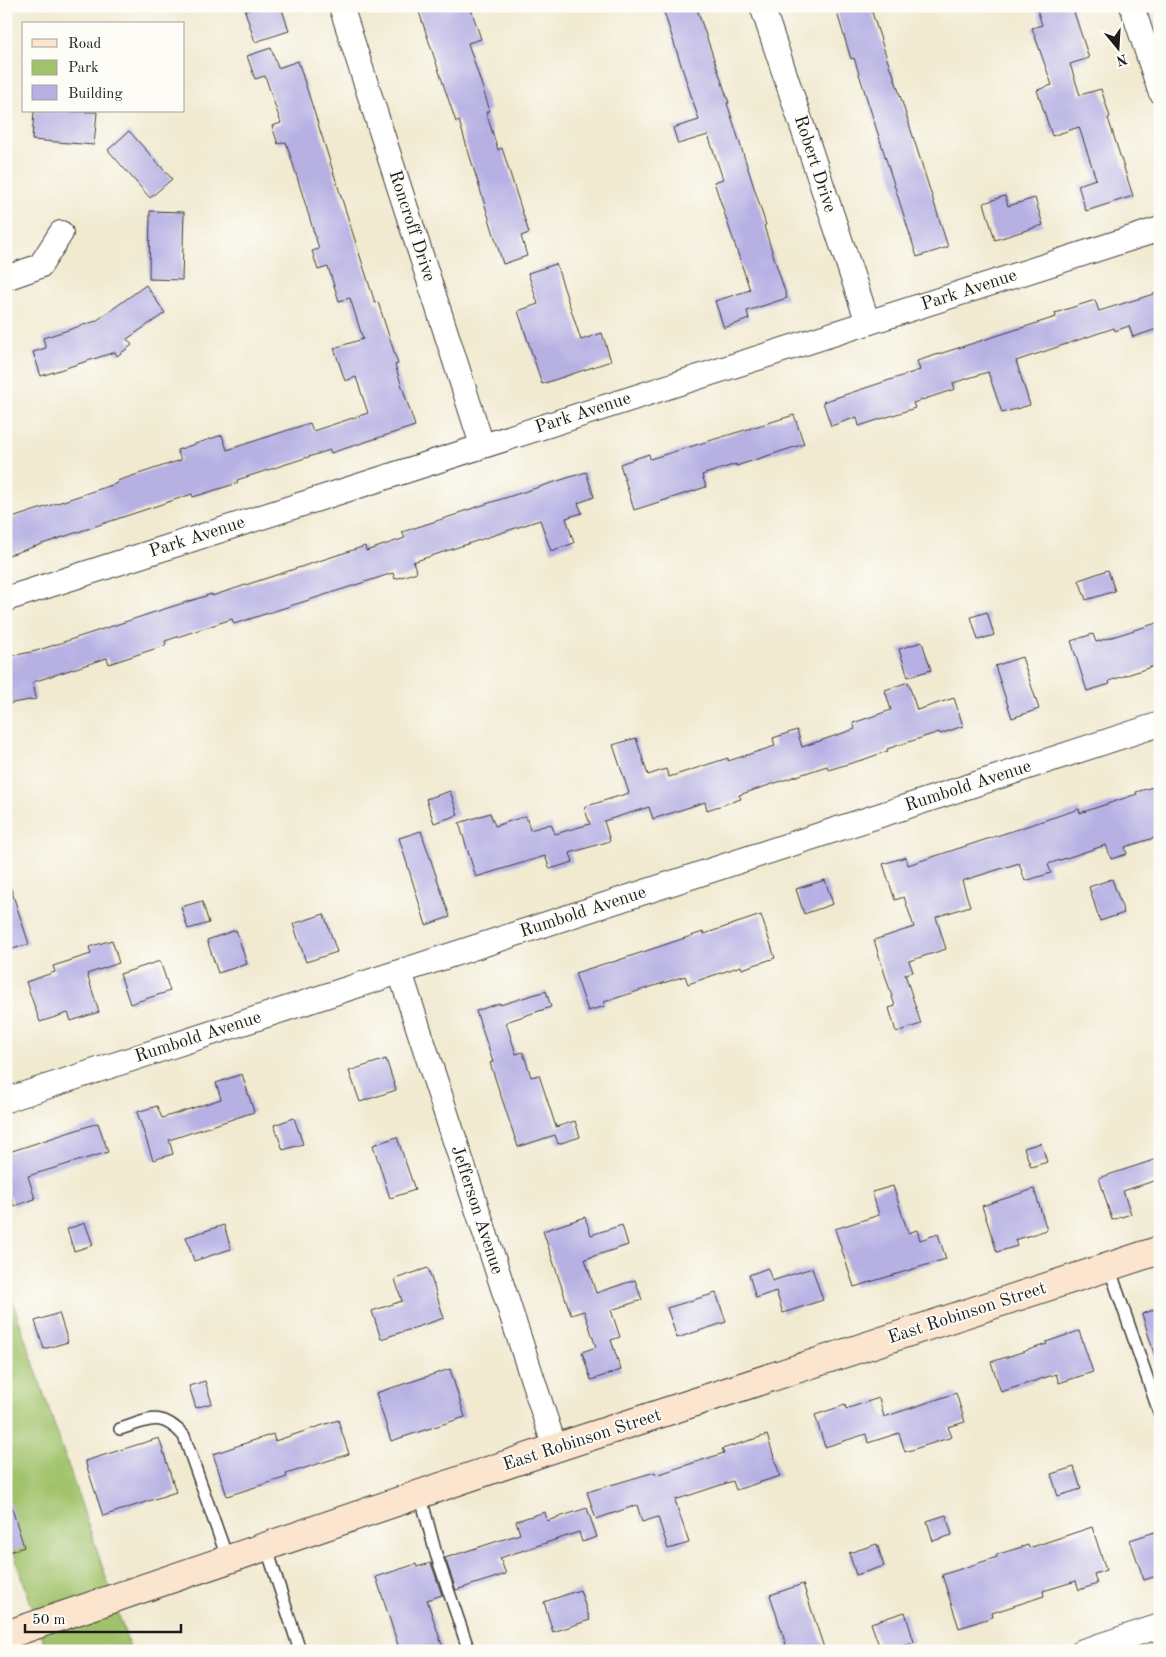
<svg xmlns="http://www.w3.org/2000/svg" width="1166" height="1657" font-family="'Old Standard TT',serif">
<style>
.green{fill:#a0c26b;stroke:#5e6f44}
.building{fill:#b6b0e3}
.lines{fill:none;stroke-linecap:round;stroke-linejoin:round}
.lane-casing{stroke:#3c3b37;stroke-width:14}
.street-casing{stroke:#3c3b37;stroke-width:26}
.secondary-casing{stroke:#3c3b37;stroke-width:30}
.lane{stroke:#fff;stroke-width:11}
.street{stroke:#fff;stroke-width:24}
.secondary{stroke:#fce5cf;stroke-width:28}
.labels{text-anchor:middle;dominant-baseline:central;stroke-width:4;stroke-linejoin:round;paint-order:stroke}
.street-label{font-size:18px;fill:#1c1c1c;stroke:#fdfcf7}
</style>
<rect width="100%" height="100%" fill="#fdfcf7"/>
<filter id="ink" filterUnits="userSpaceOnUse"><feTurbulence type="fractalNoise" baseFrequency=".02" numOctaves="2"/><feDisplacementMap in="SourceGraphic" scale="10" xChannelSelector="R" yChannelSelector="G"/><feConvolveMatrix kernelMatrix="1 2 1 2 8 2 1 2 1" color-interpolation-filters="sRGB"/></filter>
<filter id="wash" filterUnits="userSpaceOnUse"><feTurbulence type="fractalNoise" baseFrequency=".0096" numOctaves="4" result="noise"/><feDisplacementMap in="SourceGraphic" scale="20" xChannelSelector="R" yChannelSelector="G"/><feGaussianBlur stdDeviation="1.12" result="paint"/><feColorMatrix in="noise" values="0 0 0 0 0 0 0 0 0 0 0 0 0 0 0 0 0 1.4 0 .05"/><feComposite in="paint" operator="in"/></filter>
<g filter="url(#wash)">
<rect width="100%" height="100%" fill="#f1ead1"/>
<path class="green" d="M 6,1282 L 131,1651 L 47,1651 L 6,1530 Z"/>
<g id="blocks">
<path class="building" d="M 258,6 L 281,6 L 289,31 L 255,42 L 245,11 Z
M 417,6 L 470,6 L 481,39 L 468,43 L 490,111 L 486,112 L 498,150 L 502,148 L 529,233 L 521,236 L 527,256 L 503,264 L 459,121 L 456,122 Z
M 662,6 L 696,6 L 729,103 L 727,103 L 766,225 L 764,226 L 787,298 L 747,311 L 749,319 L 724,328 L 715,301 L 750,290 L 714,182 L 723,179 L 708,135 L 678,144 L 673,128 L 699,120 Z
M 835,6 L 870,6 L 891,71 L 892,70 L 948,247 L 917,257 L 854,58 L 851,59 Z
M 1036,6 L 1072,6 L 1089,58 L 1070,64 L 1080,95 L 1101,89 L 1110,117 L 1108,118 L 1133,196 L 1086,211 L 1078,185 L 1096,179 L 1079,127 L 1052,136 L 1037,90 L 1052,85 L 1032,28 L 1042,25 Z
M 271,48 L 278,68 L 298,61 L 375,303 L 378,302 L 398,364 L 395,365 L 415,426 L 331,453 L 330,450 L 237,480 L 238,483 L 193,497 L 192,494 L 6,556 L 6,520 L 118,483 L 117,481 L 181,460 L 177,450 L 222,435 L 227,450 L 310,423 L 313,431 L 368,413 L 356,377 L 345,381 L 334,348 L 363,339 L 350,298 L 339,301 L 328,267 L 318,270 L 312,251 L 319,249 L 298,180 L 286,142 L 278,144 L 272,126 L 281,123 L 265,76 L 255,79 L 247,56 Z
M 34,111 L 97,112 L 94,145 L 32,140 Z
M 129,131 L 172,179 L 150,198 L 108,150 Z
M 1005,196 L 1008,206 L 1035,198 L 1043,225 L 995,240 L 984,203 Z
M 150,211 L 184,212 L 182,280 L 149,279 Z
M 556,264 L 581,340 L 602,333 L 611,361 L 542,384 L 518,311 L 538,304 L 528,273 Z
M 146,285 L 165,313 L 127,339 L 132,345 L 117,356 L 115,352 L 41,376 L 33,352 L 46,348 L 43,338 L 96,321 Z
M 1160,292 L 1160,328 L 1133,337 L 1129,326 L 1115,331 L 1114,328 L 1016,361 L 1030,405 L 1002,413 L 988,372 L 953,383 L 955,389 L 913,403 L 915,408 L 859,426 L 857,417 L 831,426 L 823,402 L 920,370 L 917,361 L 1056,317 L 1055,313 L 1095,300 L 1099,311 Z
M 794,415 L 804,444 L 736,466 L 736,464 L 702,475 L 706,487 L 634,510 L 620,464 L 649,454 L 650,459 Z
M 586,472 L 594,497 L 578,503 L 582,513 L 566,518 L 574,543 L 551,551 L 540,520 L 413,562 L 417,572 L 395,579 L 393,573 L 234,624 L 232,619 L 165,641 L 166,645 L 109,664 L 107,658 L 33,682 L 36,699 L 6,704 L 6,657 L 36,651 L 155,612 L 212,594 L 212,596 L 365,546 L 366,551 L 405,538 L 402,532 L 458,514 L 458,513 Z
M 1108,570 L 1115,591 L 1086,600 L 1079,580 Z
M 987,612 L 994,635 L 978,640 L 971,617 Z
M 1160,622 L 1160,664 L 1109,681 L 1110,684 L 1087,691 L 1071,641 L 1093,634 L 1096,642 Z
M 922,642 L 931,670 L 908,677 L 899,649 Z
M 1022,657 L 1039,709 L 1012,718 L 995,666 Z
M 908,682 L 917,710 L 954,698 L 963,726 L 940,734 L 939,732 L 887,749 L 888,751 L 865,759 L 828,770 L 827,766 L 739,795 L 741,799 L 707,810 L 705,802 L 653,819 L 649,807 L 604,821 L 610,841 L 570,853 L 573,862 L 550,869 L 545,856 L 476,877 L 459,823 L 490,813 L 495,826 L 526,816 L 530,830 L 551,824 L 555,834 L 590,824 L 584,807 L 629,793 L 613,745 L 636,738 L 648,775 L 666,769 L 669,777 L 728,758 L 728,761 L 775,746 L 773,738 L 797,730 L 802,747 L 855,729 L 853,723 L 891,710 L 885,690 Z
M 1160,785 L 1160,836 L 1125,847 L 1127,854 L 1111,859 L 1106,845 L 1048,864 L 1051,873 L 1025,881 L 1019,863 L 962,881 L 970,906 L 936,917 L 946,949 L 909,961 L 913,972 L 905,974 L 921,1024 L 896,1032 L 889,1008 L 895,1006 L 874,940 L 914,927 L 904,897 L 895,900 L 883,864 L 906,857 L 908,865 L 1079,809 L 1080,813 L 1137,794 L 1136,792 Z
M 450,791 L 458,815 L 434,823 L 426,799 Z
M 421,831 L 450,917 L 426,925 L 399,838 Z
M 1112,879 L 1124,913 L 1100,921 L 1089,887 Z
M 825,880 L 833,904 L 804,914 L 796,889 Z
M 6,886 L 10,886 L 29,944 L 6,951 Z
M 202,901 L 209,923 L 188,929 L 181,907 Z
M 324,914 L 337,952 L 306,962 L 293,924 Z
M 761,915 L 775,958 L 742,969 L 741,966 L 688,984 L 685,976 L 604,1002 L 605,1006 L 588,1011 L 575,973 L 610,962 L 610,963 L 703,932 L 704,934 Z
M 236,930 L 247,964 L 218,973 L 207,940 Z
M 112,940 L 119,963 L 87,974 L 99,1012 L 71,1021 L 68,1013 L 40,1022 L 26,982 L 55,972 L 53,966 L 91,954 L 89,947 Z
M 160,961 L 170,991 L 130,1004 L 120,974 Z
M 546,991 L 551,1007 L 506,1022 L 516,1054 L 523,1052 L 531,1077 L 539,1075 L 556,1127 L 575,1121 L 580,1137 L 558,1144 L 555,1135 L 518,1147 L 490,1063 L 493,1062 L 476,1011 L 500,1003 L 500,1005 Z
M 386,1059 L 396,1090 L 360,1102 L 349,1071 Z
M 242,1074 L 254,1112 L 169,1140 L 173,1154 L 153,1160 L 137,1112 L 157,1106 L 162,1118 L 221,1099 L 216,1083 Z
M 294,1118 L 303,1144 L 283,1150 L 274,1125 Z
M 98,1123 L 108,1152 L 28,1176 L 35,1199 L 14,1206 L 11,1196 L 6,1198 L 6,1153 Z
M 397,1137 L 415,1190 L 390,1198 L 373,1145 Z
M 1041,1143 L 1047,1162 L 1031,1167 L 1024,1148 Z
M 1160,1158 L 1160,1179 L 1123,1191 L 1131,1214 L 1112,1220 L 1099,1178 Z
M 893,1186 L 908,1233 L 917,1230 L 920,1240 L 938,1234 L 946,1259 L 854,1287 L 835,1229 L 879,1215 L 872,1192 Z
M 1034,1189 L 1047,1230 L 1015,1240 L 1017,1246 L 997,1252 L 982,1206 Z
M 585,1217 L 591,1235 L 622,1225 L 628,1245 L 585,1259 L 596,1293 L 635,1280 L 642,1300 L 611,1310 L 620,1337 L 611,1340 L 621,1370 L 591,1380 L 582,1352 L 596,1347 L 584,1311 L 571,1315 L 543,1231 Z
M 85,1223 L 93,1245 L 74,1251 L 67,1229 Z
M 224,1225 L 231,1249 L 194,1261 L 186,1237 Z
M 428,1268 L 444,1318 L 381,1339 L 372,1311 L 402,1301 L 395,1279 Z
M 768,1268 L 772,1281 L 812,1268 L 823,1300 L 783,1313 L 776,1291 L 756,1298 L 749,1275 Z
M 716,1293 L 726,1322 L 677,1338 L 667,1308 Z
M 1160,1308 L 1160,1359 L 1156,1360 L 1142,1314 Z
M 59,1313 L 68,1342 L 44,1349 L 35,1321 Z
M 1079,1331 L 1093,1372 L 1059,1383 L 1056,1374 L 1001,1392 L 991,1362 L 1047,1344 L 1046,1342 Z
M 450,1369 L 465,1417 L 391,1441 L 376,1393 Z
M 205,1381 L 212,1403 L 196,1408 L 189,1386 Z
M 956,1393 L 965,1422 L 948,1427 L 952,1437 L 905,1452 L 899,1433 L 868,1443 L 866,1434 L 825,1447 L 815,1415 L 845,1405 L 846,1409 L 879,1398 L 884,1417 Z
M 338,1420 L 349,1454 L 286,1474 L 287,1477 L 227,1496 L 213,1454 L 273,1434 L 275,1441 Z
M 767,1435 L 780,1476 L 736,1490 L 733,1481 L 675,1500 L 689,1543 L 668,1549 L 658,1517 L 642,1522 L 637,1505 L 596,1519 L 587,1492 L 655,1472 L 656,1475 L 724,1453 L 722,1449 Z
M 159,1438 L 176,1492 L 103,1516 L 85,1461 Z
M 1074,1467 L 1081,1489 L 1058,1496 L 1051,1474 Z
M 10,1502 L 24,1547 L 6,1553 L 6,1503 Z
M 587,1508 L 597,1537 L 582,1542 L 579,1532 L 500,1558 L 506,1574 L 456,1590 L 445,1558 L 520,1534 L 516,1521 L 545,1512 L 547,1521 Z
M 946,1515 L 952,1535 L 933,1541 L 927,1521 Z
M 1092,1527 L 1106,1570 L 1094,1574 L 1097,1584 L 1079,1590 L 1076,1581 L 1043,1591 L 1044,1596 L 992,1613 L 993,1617 L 959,1628 L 942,1575 L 997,1557 L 996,1555 L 1028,1545 L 1029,1548 Z
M 1155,1532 L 1160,1548 L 1160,1575 L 1144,1580 L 1130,1540 Z
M 877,1544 L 884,1566 L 856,1575 L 849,1553 Z
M 431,1563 L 442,1595 L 427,1600 L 444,1651 L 400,1651 L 376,1577 L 416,1564 L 417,1567 Z
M 803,1584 L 825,1651 L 788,1651 L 770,1595 Z
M 580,1590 L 590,1620 L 553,1632 L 544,1602 Z
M 905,1612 L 914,1642 L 886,1651 L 881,1651 L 871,1623 Z"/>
</g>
</g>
<g filter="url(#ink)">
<use href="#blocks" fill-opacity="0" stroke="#3c3b37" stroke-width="1"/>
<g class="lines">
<defs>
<path id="lane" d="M 1109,1267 L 1160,1415
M 120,1429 C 149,1420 161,1410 184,1436 L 228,1560
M 420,1494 L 436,1554 L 469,1651
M 266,1546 L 300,1651"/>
<path id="street" d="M 341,6 L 482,445
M 762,6 L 868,323
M 1132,6 L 1160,91
M 6,278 L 40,266 L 61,233
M 6,599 L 1160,229
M 400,972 L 555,1448
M 6,1100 L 1160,724
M 1083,1651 L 1160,1626"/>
<path id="secondary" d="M 6,1635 L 555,1448 L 1160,1250"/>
</defs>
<use href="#lane" class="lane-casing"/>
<use href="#street" class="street-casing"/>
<use href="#secondary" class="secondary-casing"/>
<use href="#lane" class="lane"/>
<use href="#street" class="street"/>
<use href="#secondary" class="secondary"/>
</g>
</g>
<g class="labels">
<g class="street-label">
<text transform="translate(815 164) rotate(72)">Robert Drive</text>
<text transform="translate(412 226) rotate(72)">Roncroff Drive</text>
<text transform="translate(969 290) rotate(-18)">Park Avenue</text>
<text transform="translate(583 413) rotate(-18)">Park Avenue</text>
<text transform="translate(197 537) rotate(-18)">Park Avenue</text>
<text transform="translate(968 786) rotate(-18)">Rumbold Avenue</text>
<text transform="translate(583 912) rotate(-18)">Rumbold Avenue</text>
<text transform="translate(198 1037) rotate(-18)">Rumbold Avenue</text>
<text transform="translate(477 1210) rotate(72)">Jefferson Avenue</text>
<text transform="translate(967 1313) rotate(-18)">East Robinson Street</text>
<text transform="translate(582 1440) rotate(-18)">East Robinson Street</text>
</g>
</g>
<rect width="1166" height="1657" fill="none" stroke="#fdfcf7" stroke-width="25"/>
<rect x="22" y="22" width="162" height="90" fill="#fdfcf7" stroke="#a3a29f"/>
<rect x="32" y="39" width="25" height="8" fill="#fce5cf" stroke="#a3a29f"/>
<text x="68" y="48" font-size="15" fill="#1c1c1c">Road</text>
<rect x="32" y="60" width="25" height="15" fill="#a0c26b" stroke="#a3a29f"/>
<text x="68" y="72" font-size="15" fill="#1c1c1c">Park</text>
<rect x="32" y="85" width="25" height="15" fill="#b6b0e3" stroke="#a3a29f"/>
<text x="68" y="98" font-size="15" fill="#1c1c1c">Building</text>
<g transform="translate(1118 48) rotate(162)" stroke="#fdfcf7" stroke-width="4" paint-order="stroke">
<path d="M0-4L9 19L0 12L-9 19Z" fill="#1c1c1c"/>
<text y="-8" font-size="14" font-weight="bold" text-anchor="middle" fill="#1c1c1c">N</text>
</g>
<path d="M25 1624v8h156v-8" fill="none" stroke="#1c1c1c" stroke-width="2.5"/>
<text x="32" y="1624" font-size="15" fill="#1c1c1c" stroke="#fdfcf7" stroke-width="4" paint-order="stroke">50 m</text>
</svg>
